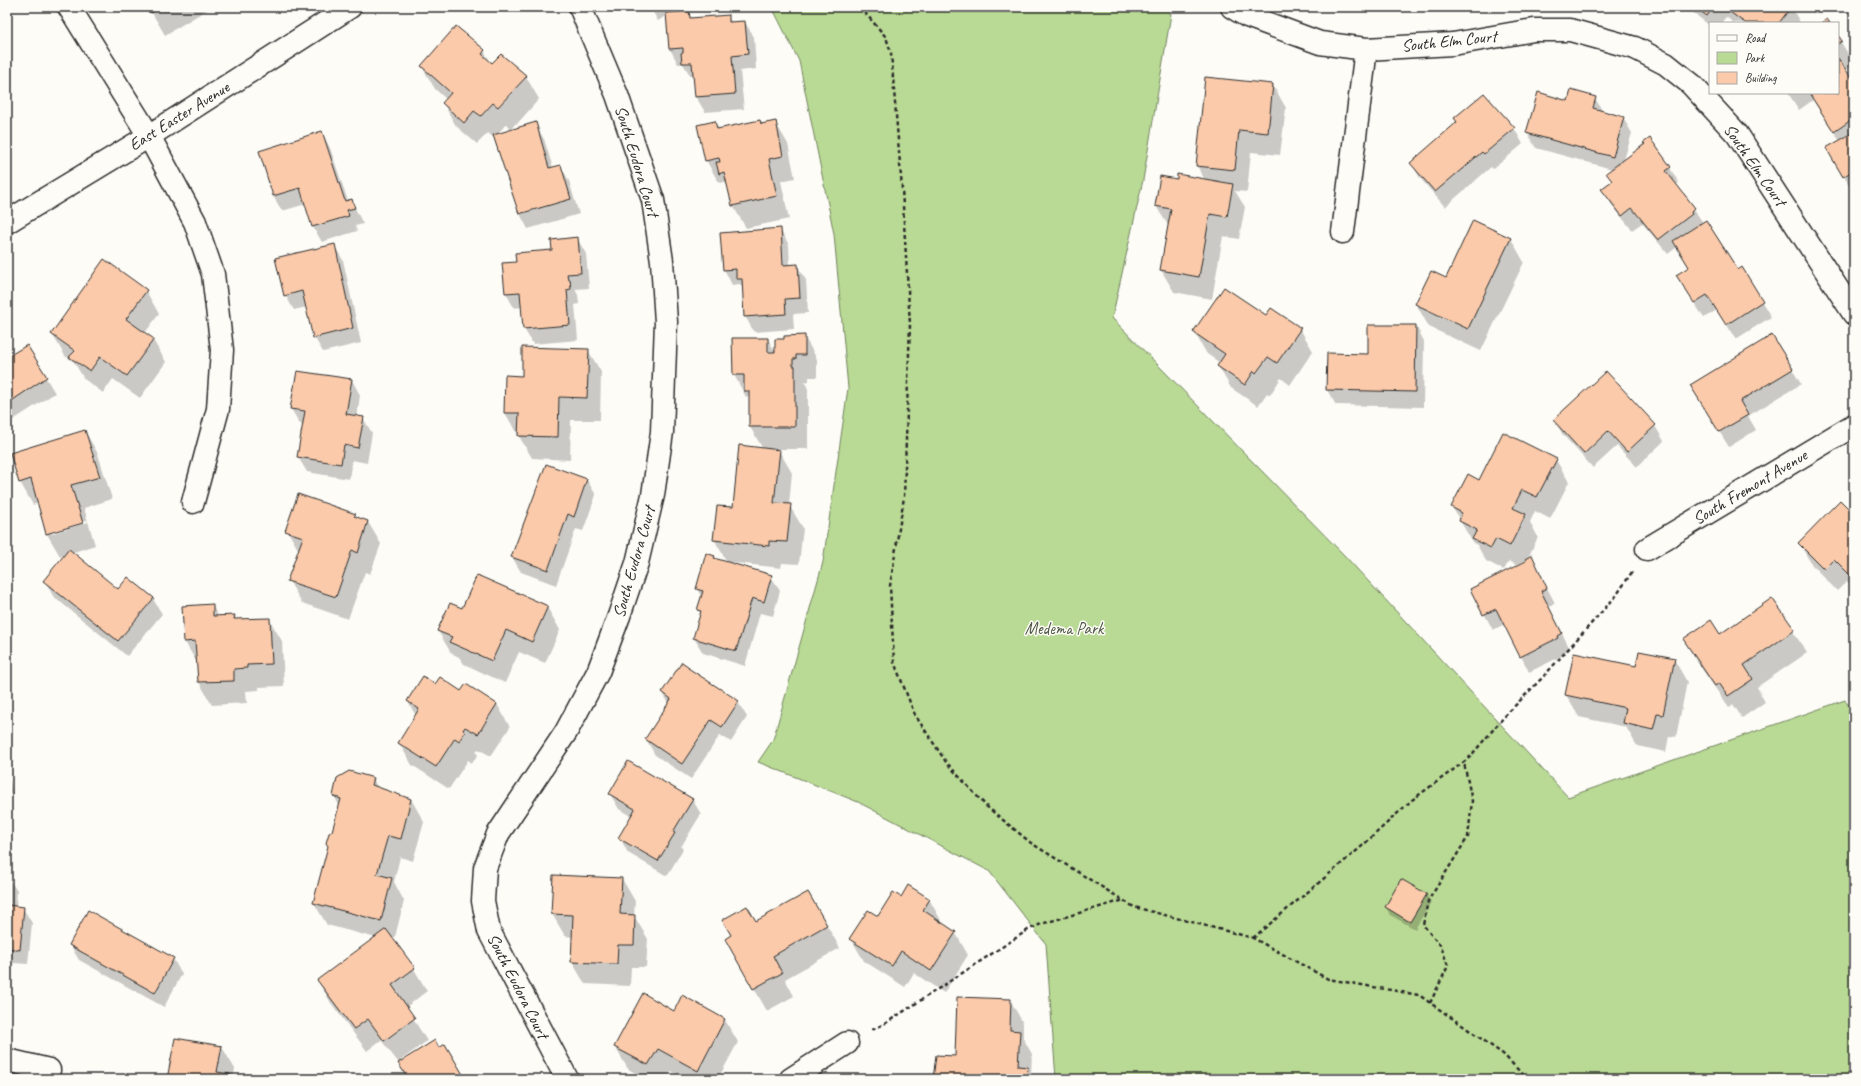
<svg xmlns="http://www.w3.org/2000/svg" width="1861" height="1086" font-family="Caveat,sans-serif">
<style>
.green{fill:#b9da94;stroke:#728260}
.shadow{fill:#0003;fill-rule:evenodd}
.building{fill:#fbcaaa;stroke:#2b2b2b}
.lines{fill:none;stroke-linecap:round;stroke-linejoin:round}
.minor-casing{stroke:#2b2b2b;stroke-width:25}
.tertiary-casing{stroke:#2b2b2b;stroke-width:25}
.path{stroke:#2b2b2b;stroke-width:2.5;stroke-dasharray:4 3;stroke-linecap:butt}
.minor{stroke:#fdfcf7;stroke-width:22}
.tertiary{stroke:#fdfcf7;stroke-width:22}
.labels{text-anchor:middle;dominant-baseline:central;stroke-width:3;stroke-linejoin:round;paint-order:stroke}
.street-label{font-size:17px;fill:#2b2b2b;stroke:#fdfcf7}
.park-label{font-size:17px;fill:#4e5745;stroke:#fdfcf7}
</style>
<rect width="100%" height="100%" fill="#fdfcf7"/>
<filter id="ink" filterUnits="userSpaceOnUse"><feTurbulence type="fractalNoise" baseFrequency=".025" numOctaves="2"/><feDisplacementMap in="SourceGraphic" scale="8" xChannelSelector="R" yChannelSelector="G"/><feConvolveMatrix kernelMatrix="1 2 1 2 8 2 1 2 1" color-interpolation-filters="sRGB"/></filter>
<g filter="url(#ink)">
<path class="green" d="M 772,7 L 1163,7 L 1171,14 L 1143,180 L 1112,318 L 1344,555 L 1568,797 L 1845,700 L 1854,714 L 1854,1079 L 1056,1079 L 1046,944 L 989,871 L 858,802 L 758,762 L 773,740 L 823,562 L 848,388 L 834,234 L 799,61 Z"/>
<path class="shadow" d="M 163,7 L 209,7 L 210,8 L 165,35 L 152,13 Z
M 650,7 L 685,7 L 672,13 L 688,12 L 692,19 L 728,16 L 732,23 L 745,22 L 754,37 L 756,69 L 740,71 L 744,109 L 705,112 L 696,97 L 695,78 L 692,78 L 683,64 L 678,64 L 670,49 L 667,15 L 658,21 Z
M 1686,7 L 1791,7 L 1800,22 L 1734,23 L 1726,17 L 1721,23 L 1710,23 L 1710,26 Z
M 1838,37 L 1854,64 L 1845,70 L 1854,84 L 1853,192 L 1828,149 L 1840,141 L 1813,100 L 1799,110 L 1788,93 L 1838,93 Z
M 484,51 L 491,63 L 526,77 L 539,99 L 517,124 L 516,123 L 511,129 L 506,124 L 497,135 L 535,124 L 544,139 L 553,168 L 561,166 L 569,181 L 579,214 L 528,229 L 520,214 L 514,196 L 511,189 L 495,137 L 494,138 L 488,133 L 477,144 L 456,126 L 443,103 L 447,100 L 435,89 L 422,67 Z
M 1273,85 L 1286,108 L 1280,155 L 1251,152 L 1247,192 L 1235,191 L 1245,207 L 1239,239 L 1223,236 L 1212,299 L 1174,292 L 1161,270 L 1169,227 L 1156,206 L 1177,180 L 1205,180 L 1197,166 Z
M 1595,98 L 1603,112 L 1623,118 L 1632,133 L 1624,160 L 1649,139 L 1670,168 L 1679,183 L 1676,185 L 1738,271 L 1742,269 L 1771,317 L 1736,339 L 1717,310 L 1704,318 L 1686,290 L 1690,268 L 1677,247 L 1668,254 L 1642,223 L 1632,230 L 1611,204 L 1603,189 L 1613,182 L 1612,169 L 1536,148 L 1527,133 L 1568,102 Z
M 760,121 L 762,125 L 775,122 L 788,144 L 795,178 L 781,181 L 789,219 L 746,228 L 733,206 L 729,189 L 725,182 L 719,183 L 706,160 L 715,122 L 719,130 Z
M 1514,128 L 1523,144 L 1493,169 L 1491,167 L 1445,207 L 1420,178 L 1411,163 Z
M 322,132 L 330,148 L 348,201 L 351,200 L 363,224 L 355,226 L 357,231 L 322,242 L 313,227 L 306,204 L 282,211 L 273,196 L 260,152 Z
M 1473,222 L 1511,239 L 1524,262 L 1481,351 L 1429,327 L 1416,304 L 1446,279 Z
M 780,229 L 789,245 L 790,266 L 797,265 L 806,280 L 808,313 L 793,314 L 794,329 L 754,332 L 745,316 L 744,290 L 740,284 L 732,285 L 724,269 Z
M 577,238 L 586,254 L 589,288 L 575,289 L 578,295 L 579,304 L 575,305 L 578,340 L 533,344 L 524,329 L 522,307 L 514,308 L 506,293 L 517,262 L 553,251 Z
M 334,245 L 343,260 L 361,343 L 323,352 L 314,337 L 307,307 L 294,310 L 285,295 Z
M 146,291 L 159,314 L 145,333 L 153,340 L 166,362 L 140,398 L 113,379 L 103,393 L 84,379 L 74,362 L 65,356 L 52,334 Z
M 1266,316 L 1300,329 L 1313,351 L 1290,385 L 1281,378 L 1270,395 L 1267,393 L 1258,406 L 1231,388 L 1218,366 L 1220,363 L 1207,354 L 1194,332 Z
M 1416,326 L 1424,341 L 1423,407 L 1336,405 L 1327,390 L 1328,354 L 1368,355 Z
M 804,336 L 817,359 L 817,377 L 809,377 L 809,381 L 805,382 L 808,389 L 808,449 L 778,449 L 792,473 L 789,505 L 803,528 L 799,564 L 782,563 L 781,568 L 727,562 L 714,539 L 734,508 L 763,449 L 750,427 L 749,397 L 746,397 L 734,375 L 768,339 L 776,353 L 785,340 Z
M 27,346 L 55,393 L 7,424 L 7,358 Z
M 588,350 L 601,372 L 600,420 L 571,420 L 570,460 L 532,458 L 505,413 L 523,377 Z
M 1792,369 L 1801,384 L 1748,416 L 1756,430 L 1729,447 L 1700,401 Z
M 1606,372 L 1655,426 L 1664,441 L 1637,467 L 1617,446 L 1593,468 L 1563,435 L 1554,420 Z
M 352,380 L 360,395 L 357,417 L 363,418 L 372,433 L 367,463 L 352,460 L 349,479 L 307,472 L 298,457 L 304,424 L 300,424 L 291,409 Z
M 85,431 L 98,454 L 112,499 L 84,508 L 95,545 L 71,553 L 118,590 L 153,599 L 162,614 L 127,656 L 53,596 L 45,581 L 66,554 L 60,556 L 47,534 L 38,503 L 33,505 L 20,482 ZM 87,520 L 88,522 L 51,534 L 51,532 Z
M 1556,460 L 1569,482 L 1550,519 L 1535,511 L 1530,522 L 1538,537 L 1528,558 L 1531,557 L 1555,603 L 1549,607 L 1570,649 L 1565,652 L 1566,654 L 1529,672 L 1505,624 L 1493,630 L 1471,589 L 1518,566 L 1509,561 L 1504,570 L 1486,561 L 1477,545 L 1473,543 L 1452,507 L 1479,481 Z
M 587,480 L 596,495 L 583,531 L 576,529 L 556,585 L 521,572 L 512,557 Z
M 355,515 L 357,518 L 368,522 L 381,544 L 370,574 L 365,572 L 348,619 L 302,603 L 289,581 L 299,551 L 287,530 Z
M 1854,516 L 1854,588 L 1847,581 L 1837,591 L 1812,565 L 1799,543 Z
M 707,555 L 714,557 L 716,560 L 771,576 L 780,591 L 773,616 L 760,613 L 745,666 L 703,653 L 694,638 L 701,615 L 699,610 L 702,598 L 697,589 Z
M 1772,599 L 1807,653 L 1757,687 L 1765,702 L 1742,718 L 1733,704 L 1729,708 L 1697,662 L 1684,640 L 1719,635 Z
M 212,605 L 218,616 L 234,616 L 237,620 L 269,619 L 282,641 L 284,686 L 259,687 L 259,690 L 246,691 L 247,703 L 212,705 L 199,682 L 198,665 L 185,642 Z
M 547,607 L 560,630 L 545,663 L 519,652 L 505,683 L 464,664 L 459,657 L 451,653 L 438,631 L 463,609 Z
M 1674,659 L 1687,682 L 1676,737 L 1669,736 L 1666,752 L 1637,746 L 1626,727 L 1579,717 L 1566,695 L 1637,668 Z
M 688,667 L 690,670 L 738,702 L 747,717 L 731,742 L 720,735 L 691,779 L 655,755 L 646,739 L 669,704 L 663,693 Z
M 436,686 L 497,704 L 510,727 L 491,756 L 478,749 L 476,752 L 478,755 L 472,763 L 468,760 L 449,789 L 412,765 L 399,743 L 416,716 L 408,702 Z
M 7,765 L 13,794 L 7,795 Z
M 373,779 L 378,788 L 411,799 L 424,822 L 413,861 L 400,857 L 394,882 L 404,901 L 394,941 L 414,969 L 427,991 L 406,1007 L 427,1041 L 401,1060 L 402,1061 L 439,1049 L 465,1079 L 408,1079 L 398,1062 L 381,1040 L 367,1051 L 331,1003 L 318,981 L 376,938 L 327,925 L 314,903 L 340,807 L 334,796 Z
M 610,794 L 692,799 L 701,814 L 681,847 L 683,849 L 667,876 L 628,853 L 620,838 L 632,817 L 619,809 Z
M 7,876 L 17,891 L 16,907 L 23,908 L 32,923 L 28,964 L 13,963 L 11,988 L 7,987 Z
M 622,879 L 635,901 L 634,916 L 648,939 L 646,967 L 631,967 L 630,986 L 585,984 L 572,962 L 573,937 L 565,936 L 552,914 Z
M 808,893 L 840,948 L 785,979 L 794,996 L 767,1011 L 726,939 Z
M 1426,894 L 1431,902 L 1415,929 L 1390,915 L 1386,907 Z
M 901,898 L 929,899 L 942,922 L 942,923 L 955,932 L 968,955 L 944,993 L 914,973 L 905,987 L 864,961 L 851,939 Z
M 70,945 L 173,959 L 182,974 L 164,1007 L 79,960 Z
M 682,997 L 725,1020 L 738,1042 L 718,1079 L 686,1079 L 671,1071 L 666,1079 L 646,1079 L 628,1069 L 615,1047 L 674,1012 Z
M 1010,1000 L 1023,1023 L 1023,1038 L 1032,1054 L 1031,1075 L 1034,1079 L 934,1079 L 935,1062 L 956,1057 Z
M 222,1047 L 235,1069 L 233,1079 L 168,1079 Z"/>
<path class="building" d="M 147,7 L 161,7 L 151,13 Z
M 1695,7 L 1713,7 L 1707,16 Z
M 1723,7 L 1791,7 L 1779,23 L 1745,23 Z
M 689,11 L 690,18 L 729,15 L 729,22 L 745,21 L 748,54 L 732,56 L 735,94 L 695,97 L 692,63 L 682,63 L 681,53 L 683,52 L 683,48 L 669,49 L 666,13 Z
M 1827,19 L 1830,23 L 1821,23 Z
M 456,26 L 485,50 L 482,54 L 492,63 L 501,54 L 527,76 L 498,107 L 493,103 L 481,116 L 474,111 L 464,123 L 442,103 L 451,93 L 421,66 Z
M 1838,35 L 1842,41 L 1838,44 Z
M 1838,58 L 1854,82 L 1854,118 L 1834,132 L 1809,93 L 1838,93 Z
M 1205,77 L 1273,84 L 1268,133 L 1239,130 L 1235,170 L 1196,166 Z
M 1571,90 L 1596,97 L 1593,108 L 1624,117 L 1613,157 L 1526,133 L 1538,92 L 1568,101 Z
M 1484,93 L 1515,128 L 1484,154 L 1482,152 L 1435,192 L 1410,163 L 1457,122 L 1454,118 Z
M 760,120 L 761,124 L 776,121 L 783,156 L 769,159 L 777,196 L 732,206 L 724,172 L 719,174 L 716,162 L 720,162 L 719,158 L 705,161 L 697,125 L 715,121 L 717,129 Z
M 536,122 L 549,168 L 561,165 L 571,199 L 519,214 L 493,135 Z
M 322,131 L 345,201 L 352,199 L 355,208 L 347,210 L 349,216 L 312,227 L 300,188 L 273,196 L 259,151 Z
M 1854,132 L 1854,170 L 1843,177 L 1826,148 Z
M 1650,138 L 1671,167 L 1666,171 L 1695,208 L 1691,212 L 1692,214 L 1658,240 L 1632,208 L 1622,216 L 1601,189 L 1612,181 L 1606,173 L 1645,144 L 1643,143 Z
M 1177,174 L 1233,184 L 1227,217 L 1210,214 L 1199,277 L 1160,270 L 1171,209 L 1155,206 L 1160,176 L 1177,179 Z
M 1473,220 L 1511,238 L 1468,329 L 1415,304 L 1431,271 L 1446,278 Z
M 1706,220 L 1738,270 L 1742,267 L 1763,301 L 1726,325 L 1707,295 L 1694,303 L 1676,275 L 1689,267 L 1673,241 Z
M 781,228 L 783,265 L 798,264 L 800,298 L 785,299 L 786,314 L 744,317 L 742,279 L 736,279 L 736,269 L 723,270 L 720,233 Z
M 578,237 L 581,273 L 567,274 L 568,279 L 570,279 L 571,289 L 567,290 L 570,325 L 523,329 L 520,292 L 505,293 L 502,263 L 516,262 L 515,253 L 552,250 L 551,240 Z
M 335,244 L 353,328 L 313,338 L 302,291 L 284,296 L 275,258 Z
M 104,259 L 147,290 L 126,319 L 154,339 L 127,376 L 100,357 L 90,371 L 69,357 L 75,351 L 51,334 Z
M 1224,287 L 1266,315 L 1271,308 L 1301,328 L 1277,363 L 1268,357 L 1256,373 L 1254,371 L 1245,385 L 1217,366 L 1225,354 L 1193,332 Z
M 1368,325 L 1416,325 L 1415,392 L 1326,390 L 1327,353 L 1368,354 Z
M 805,335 L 805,355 L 796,355 L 796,359 L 793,359 L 793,366 L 795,366 L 795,427 L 749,427 L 749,391 L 744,391 L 744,375 L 733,375 L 732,338 L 768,338 L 768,352 L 775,352 L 775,339 L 784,339 L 784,336 Z
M 1772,335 L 1793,369 L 1740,401 L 1748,415 L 1719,432 L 1690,385 Z
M 27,345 L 47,377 L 7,404 L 7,357 Z
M 522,347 L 589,349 L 587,398 L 559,397 L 558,437 L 518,436 L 519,413 L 504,413 L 505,375 L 522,376 Z
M 297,371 L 352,379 L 346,414 L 364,417 L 358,448 L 344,445 L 341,464 L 297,457 L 305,411 L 290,409 Z
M 1606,371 L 1656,425 L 1627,452 L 1608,431 L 1584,454 L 1553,420 Z
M 85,430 L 100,477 L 71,485 L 83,523 L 46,534 L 31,479 L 19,483 L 10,453 Z
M 1503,432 L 1557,459 L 1537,497 L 1522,490 L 1513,508 L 1526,514 L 1510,546 L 1496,539 L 1491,548 L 1472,539 L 1477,530 L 1459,521 L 1462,513 L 1451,507 L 1468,474 L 1479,480 Z
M 739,445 L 780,450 L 774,503 L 791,504 L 787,542 L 769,541 L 769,546 L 713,540 L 717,506 L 733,507 Z
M 546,464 L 587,479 L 574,517 L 568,514 L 548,570 L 511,557 Z
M 298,494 L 356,514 L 354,516 L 368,521 L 358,553 L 352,550 L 336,597 L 287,581 L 303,537 L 285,531 Z
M 1840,500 L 1854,514 L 1854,579 L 1834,559 L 1824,569 L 1798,543 Z
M 69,549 L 118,589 L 128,577 L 154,598 L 118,641 L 43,581 Z
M 706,553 L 715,556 L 714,558 L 772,575 L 764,602 L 752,598 L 736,651 L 693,638 L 701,611 L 697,610 L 703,591 L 696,589 Z
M 1532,555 L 1547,588 L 1541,591 L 1562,633 L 1557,636 L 1558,638 L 1520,657 L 1496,609 L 1483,615 L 1470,589 L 1526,561 L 1525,559 Z
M 477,575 L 548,606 L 532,642 L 506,630 L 492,661 L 449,642 L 452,637 L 437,631 L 450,603 L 462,608 Z
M 1772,598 L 1795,630 L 1744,665 L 1753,679 L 1728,696 L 1719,683 L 1715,686 L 1683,639 L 1711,620 L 1720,634 Z
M 213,604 L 213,616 L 235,615 L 234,619 L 270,618 L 272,664 L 247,665 L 247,668 L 234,669 L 234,681 L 198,682 L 195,641 L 184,642 L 182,606 Z
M 1639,651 L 1675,658 L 1663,715 L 1657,714 L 1653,730 L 1623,723 L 1626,708 L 1565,695 L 1574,653 L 1636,666 Z
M 682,662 L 689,667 L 688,668 L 739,701 L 722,727 L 711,720 L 682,764 L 645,739 L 671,699 L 662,692 Z
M 423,676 L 435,684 L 440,677 L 461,691 L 466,684 L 497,704 L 478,734 L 465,727 L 463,730 L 465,732 L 459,741 L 455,738 L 436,767 L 398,743 L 419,709 L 407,701 Z
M 628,761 L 693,799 L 673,832 L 675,833 L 658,861 L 618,838 L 635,809 L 609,794 Z
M 349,771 L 374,778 L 372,785 L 411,799 L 401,839 L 388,836 L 377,874 L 392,878 L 381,921 L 313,903 L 328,846 L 326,843 L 329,833 L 332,831 L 341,799 L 333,796 L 337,778 Z
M 7,875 L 9,875 L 7,895 Z
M 553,875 L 622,878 L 620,914 L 635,915 L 634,945 L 618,945 L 617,964 L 571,962 L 573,915 L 551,914 Z
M 1401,879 L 1427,894 L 1410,922 L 1385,907 Z
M 908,885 L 930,899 L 923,910 L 956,932 L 931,971 L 901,951 L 892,966 L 849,939 L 868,910 L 878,916 L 893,892 L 901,897 Z
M 808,892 L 827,925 L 773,956 L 782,973 L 753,989 L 725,939 L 731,935 L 722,920 L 747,906 L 756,921 Z
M 7,905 L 24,907 L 20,950 L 7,948 Z
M 88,910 L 174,958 L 155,993 L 69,945 Z
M 386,929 L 415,968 L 392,985 L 415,1018 L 384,1041 L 368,1019 L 354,1029 L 317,980 Z
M 643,993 L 674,1011 L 682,995 L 725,1019 L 698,1071 L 658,1049 L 648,1065 L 614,1047 Z
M 957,997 L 1011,999 L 1010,1030 L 1020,1031 L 1018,1066 L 1028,1067 L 1027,1079 L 933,1079 L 936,1055 L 955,1056 Z
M 175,1038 L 222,1046 L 217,1072 L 230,1074 L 229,1079 L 167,1079 Z
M 435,1040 L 439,1048 L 445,1044 L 465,1078 L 472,1074 L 475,1079 L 408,1079 L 398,1063 Z"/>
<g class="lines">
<defs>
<path id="minor" d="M 69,7 L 149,136 L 195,222 L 213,274 L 222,350 L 218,409 L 193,502
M 1232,7 L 1247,16 L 1320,43 L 1366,49 L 1453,44 L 1534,30 L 1570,30 L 1635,48 L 1666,64 L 1691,84 L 1737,134 L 1854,314
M 1343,232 L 1366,49
M 1647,549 L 1854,425
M 7,1060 L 49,1070
M 567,1079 L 489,931 L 483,901 L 485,868 L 498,834 L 566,732 L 598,672 L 619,616 L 637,563 L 653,495 L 662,432 L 666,322 L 662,261 L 653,200 L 617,95 L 580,7
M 791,1079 L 847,1043"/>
<path id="tertiary" d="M 7,222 L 149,136 L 350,7"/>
</defs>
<use href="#minor" class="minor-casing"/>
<use href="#tertiary" class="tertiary-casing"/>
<path class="path" d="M 860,7 L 886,37 L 891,53 L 902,189 L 910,324 L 904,497 L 890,586 L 894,662 L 915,715 L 946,762 L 986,806 L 1031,843 L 1134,907 L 1253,938 L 1328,979 L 1419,995 L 1503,1054 L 1527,1079
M 1253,938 L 1360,848 L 1412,800 L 1468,759 L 1504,717 L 1543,677 L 1616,596 L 1632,572
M 1430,1003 L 1448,966 L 1441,946 L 1423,925 L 1428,901 L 1468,837 L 1472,801 L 1464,763
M 872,1030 L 886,1023 L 1028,930 L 1041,924 L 1124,900"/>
<use href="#minor" class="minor"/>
<use href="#tertiary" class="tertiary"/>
</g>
</g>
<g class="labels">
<g class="street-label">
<text transform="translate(1449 41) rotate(-6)">South Elm Court</text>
<text transform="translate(179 116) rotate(-32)">East Easter Avenue</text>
<text transform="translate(637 161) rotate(73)">South Eudora Court</text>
<text transform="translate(1755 165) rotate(55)">South Elm Court</text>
<text transform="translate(1750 487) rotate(-31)">South Fremont Avenue</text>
<text transform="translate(634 562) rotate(-74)">South Eudora Court</text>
<text transform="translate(518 986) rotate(63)">South Eudora Court</text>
</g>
<g class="park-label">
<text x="1064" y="628">Medema Park</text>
</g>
</g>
<rect width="1861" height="1086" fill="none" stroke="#fdfcf7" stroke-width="24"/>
<rect x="12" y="12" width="1837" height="1062" fill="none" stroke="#2b2b2b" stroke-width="1.5" filter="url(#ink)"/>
<rect x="1709" y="22" width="130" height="72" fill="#fdfcf7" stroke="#a9a8a5"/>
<rect x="1717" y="35" width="20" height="6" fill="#fdfcf7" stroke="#a9a8a5"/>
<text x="1745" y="42" font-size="12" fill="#2b2b2b">Road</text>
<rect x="1717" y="52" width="20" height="12" fill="#b9da94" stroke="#a9a8a5"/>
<text x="1745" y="62" font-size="12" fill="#2b2b2b">Park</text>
<rect x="1717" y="72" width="20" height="12" fill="#fbcaaa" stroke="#a9a8a5"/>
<text x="1745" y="82" font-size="12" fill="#2b2b2b">Building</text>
</svg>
